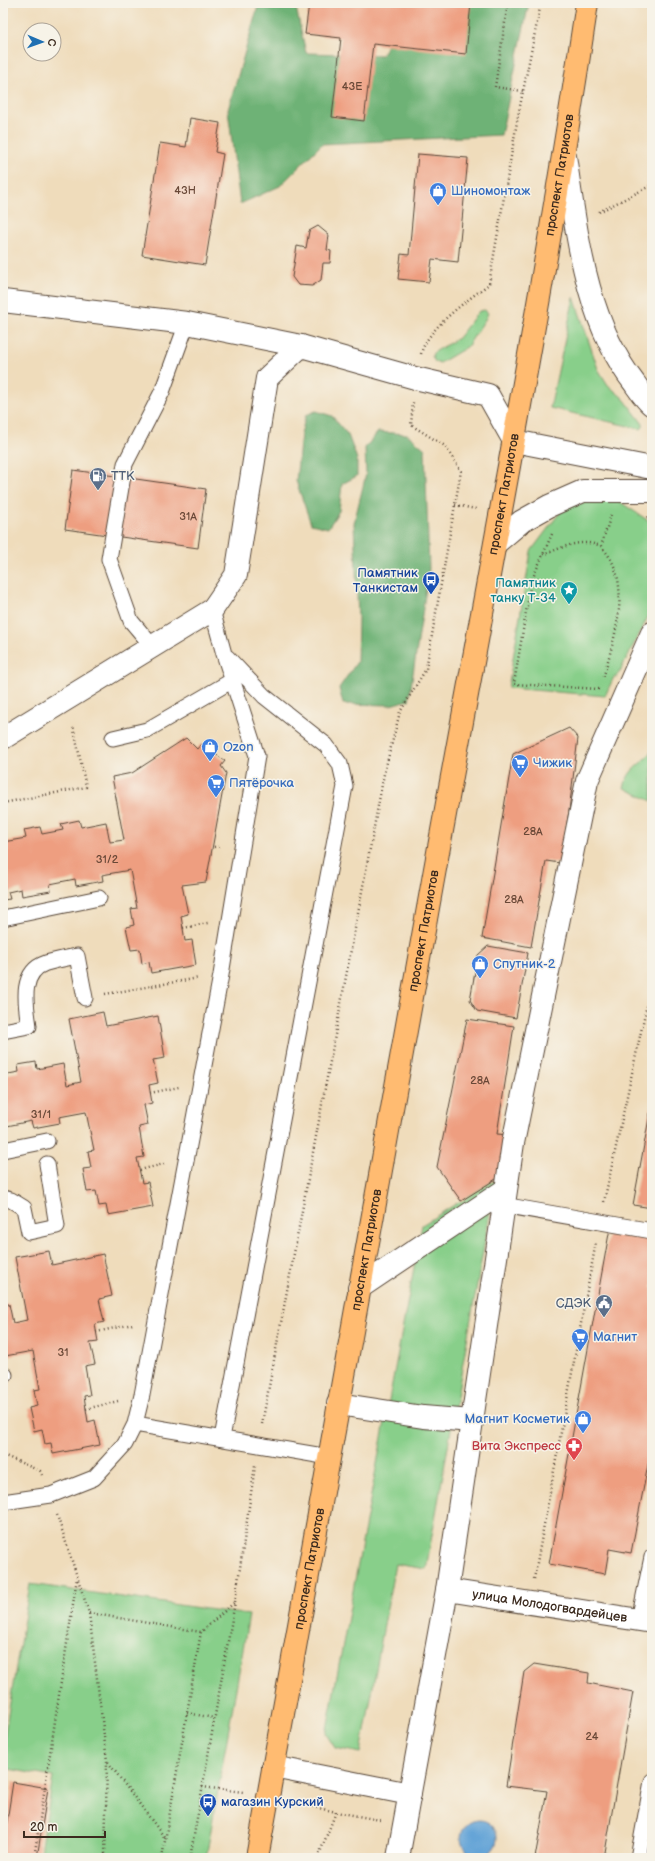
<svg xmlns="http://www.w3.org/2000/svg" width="655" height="1861" font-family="'Balsamiq Sans',sans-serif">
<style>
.green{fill:#88cf8a;stroke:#627c54}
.forest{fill:#6eb276;stroke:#546e4a}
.water{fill:#65a4d7;stroke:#50677a}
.building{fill:#ee9e80}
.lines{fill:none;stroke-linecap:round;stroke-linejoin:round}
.service-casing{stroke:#564536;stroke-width:17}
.minor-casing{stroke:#564536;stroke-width:24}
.tertiary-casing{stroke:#564536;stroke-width:24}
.trunk-casing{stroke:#564536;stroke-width:24}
.path{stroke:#564536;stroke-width:2.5;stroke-dasharray:1 3;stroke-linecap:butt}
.service{stroke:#fff;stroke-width:15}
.minor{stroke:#fff;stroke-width:22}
.tertiary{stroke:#fff;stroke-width:22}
.trunk{stroke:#ffbb71;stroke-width:22}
.labels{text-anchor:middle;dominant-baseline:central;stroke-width:3;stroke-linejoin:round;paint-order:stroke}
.number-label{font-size:11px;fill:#684736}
.street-label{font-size:13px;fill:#3b2a1e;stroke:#f7f3e8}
.shop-label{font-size:13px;fill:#366cbe;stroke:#f7f3e8;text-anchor:start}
.service-label{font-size:13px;fill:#4e5e75;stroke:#f7f3e8;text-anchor:start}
.transit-label{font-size:13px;fill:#164399;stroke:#f7f3e8;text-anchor:end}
.culture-label{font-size:13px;fill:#0d838f;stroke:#f7f3e8;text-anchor:end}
.health-label{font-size:13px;fill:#be3a42;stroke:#f7f3e8;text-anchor:end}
</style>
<rect width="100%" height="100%" fill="#f7f3e8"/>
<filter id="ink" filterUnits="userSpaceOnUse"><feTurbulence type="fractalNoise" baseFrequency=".025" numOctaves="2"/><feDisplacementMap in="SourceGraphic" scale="8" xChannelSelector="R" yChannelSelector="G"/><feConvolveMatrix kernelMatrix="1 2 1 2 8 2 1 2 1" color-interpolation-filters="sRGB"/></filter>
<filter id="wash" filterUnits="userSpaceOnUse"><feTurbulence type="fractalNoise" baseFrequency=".012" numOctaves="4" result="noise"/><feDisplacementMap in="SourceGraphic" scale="16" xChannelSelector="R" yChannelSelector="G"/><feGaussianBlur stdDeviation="0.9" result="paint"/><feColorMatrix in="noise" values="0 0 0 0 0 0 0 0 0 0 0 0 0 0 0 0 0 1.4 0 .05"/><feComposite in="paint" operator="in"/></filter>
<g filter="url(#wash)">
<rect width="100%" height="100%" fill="#efdcbb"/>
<path class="green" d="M 574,297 L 598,369 L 608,385 L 624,399 L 643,424 L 643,427 L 641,429 L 550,408 Z
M 485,310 L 488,313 L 486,318 L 467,347 L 440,363 L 435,362 L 432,356 L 433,353 L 458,338 L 479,311 Z
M 593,497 L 617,500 L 652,523 L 652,609 L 617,677 L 614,677 L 605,696 L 508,688 L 531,551 L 564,507 Z
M 652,750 L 652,801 L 624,788 C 629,765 643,766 652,750 Z
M 496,1179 L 426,1569 L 395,1564 L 361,1753 L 335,1748 L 326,1734 L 422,1225 Z
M 30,1584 L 249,1615 L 206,1858 L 40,1858 L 53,1777 L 3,1768 L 3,1744 Z"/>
<path class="forest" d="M 259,3 L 295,3 L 306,53 L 382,55 L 407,3 L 529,3 L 501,135 L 322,144 L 280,186 L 240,204 L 228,110 Z
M 316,411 L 332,416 L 348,435 L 357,459 L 357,476 L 342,484 L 339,511 L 328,528 L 311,524 L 296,481 L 301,434 L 306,415 Z
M 378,432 L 407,434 L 425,449 L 429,569 L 409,700 L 390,705 L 343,704 L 339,688 L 357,662 L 358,618 L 354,523 L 366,474 L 365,448 Z"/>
<path class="water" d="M461 1838a18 18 0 1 1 36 0a18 18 0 1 1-36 0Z"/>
<g id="blocks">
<path class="building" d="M 309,3 L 471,3 L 466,54 L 373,44 L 364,121 L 332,117 L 341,38 L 305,34 Z
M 190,118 L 220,123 L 215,152 L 223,154 L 205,265 L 142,255 L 160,143 L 186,147 Z
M 418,154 L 468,158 L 458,262 L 432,259 L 429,282 L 398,279 L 401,254 L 409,255 Z
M 318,226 L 329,235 L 327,250 L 331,251 L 330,263 L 323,263 L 321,280 L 312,286 L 298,285 L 292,277 L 297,246 L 306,248 L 309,231 Z
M 73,470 L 206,489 L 198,548 L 65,529 Z
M 569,728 L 578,738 L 569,811 L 560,863 L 546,861 L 531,947 L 482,938 L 513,754 Z
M 186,738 L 197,749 L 201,744 L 225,761 L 221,766 L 226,773 L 206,882 L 182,885 L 188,914 L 181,916 L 185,941 L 192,940 L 196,965 L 151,973 L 149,962 L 142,964 L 140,949 L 131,950 L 126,927 L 134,925 L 131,909 L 137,908 L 130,870 L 102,875 L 103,881 L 76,886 L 75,879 L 50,884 L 51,891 L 22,896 L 21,889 L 8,892 L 10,899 L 3,900 L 3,842 L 26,838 L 24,830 L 40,827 L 42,834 L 63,830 L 61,824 L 79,820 L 81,827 L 106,822 L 110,842 L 124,840 L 112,777 L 132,773 Z
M 488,946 L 528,953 L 516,1018 L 477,1011 L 470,1000 L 478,955 Z
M 103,1012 L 106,1026 L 158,1016 L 165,1058 L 153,1060 L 158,1083 L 149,1085 L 152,1103 L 144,1105 L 148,1125 L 139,1127 L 144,1157 L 137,1158 L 142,1183 L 148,1182 L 153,1207 L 108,1215 L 106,1205 L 99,1206 L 96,1191 L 87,1192 L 83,1169 L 91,1168 L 88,1151 L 94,1150 L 86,1112 L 59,1117 L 60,1123 L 33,1128 L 31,1121 L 7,1126 L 8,1133 L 3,1134 L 3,1075 L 19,1072 L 18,1065 L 36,1062 L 37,1069 L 63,1064 L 67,1085 L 81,1082 L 69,1019 Z
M 467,1019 L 514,1026 L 497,1134 L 510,1135 L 504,1174 L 461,1201 L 437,1167 Z
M 651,1107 L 652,1107 L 652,1208 L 633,1205 Z
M 610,1228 L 652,1236 L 652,1444 L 631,1553 L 609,1549 L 605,1574 L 549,1564 Z
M 49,1251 L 52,1265 L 103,1254 L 112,1296 L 99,1299 L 104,1322 L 95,1324 L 98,1342 L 90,1343 L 95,1364 L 85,1366 L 90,1395 L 84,1396 L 88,1422 L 95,1420 L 100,1445 L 53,1454 L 51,1443 L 45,1444 L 42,1429 L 34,1431 L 29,1408 L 37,1406 L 34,1390 L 40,1389 L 33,1351 L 5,1356 L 6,1361 L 3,1362 L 3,1305 L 9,1304 L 13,1323 L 27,1320 L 15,1257 Z
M 534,1664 L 589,1673 L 588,1683 L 633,1692 L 604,1858 L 535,1858 L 547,1791 L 506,1786 L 524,1672 Z
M 13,1782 L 48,1788 L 37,1858 L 3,1858 L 3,1847 Z"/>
</g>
</g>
<g filter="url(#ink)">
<use href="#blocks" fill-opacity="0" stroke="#564536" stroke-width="1"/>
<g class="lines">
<defs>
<path id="service" d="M 153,647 L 131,621 L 109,559 L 125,464 L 162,392 L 187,323
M 113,738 L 147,730 L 233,680
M 3,918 L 99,898
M 3,1031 L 29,1026 C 26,1005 19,972 46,963 C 56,960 67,958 77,956 L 85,998
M 3,1150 L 47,1141
M 3,1198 L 11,1200 L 24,1208 L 29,1232 L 57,1226 L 47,1164
M 503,1205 L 652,1231
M 3,1375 L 5,1375
M 135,1424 L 329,1457
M 222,1438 L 345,786 L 340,764 L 326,745 L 264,696 L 227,657
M 3,1502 L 51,1495 L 94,1478 L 125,1444 L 135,1424 L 142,1395 L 221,975 L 257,756 L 224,654 L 212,610
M 639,1620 L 652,1557
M 638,1858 L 652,1781"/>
<g id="minor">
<path d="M 3,301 L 187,323 L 301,346 L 415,378 L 488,395 L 514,441"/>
<path d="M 3,738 L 212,610 L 236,575 L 267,378 L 301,346"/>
<path d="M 359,1288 L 505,1190"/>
<path d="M 338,1404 L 423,1417 L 472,1421"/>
<path id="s1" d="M 447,1590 L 652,1622"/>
<path d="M 273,1767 L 410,1794"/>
</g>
<path id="tertiary" d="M 565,156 C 577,233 585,320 635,384 C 640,391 645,399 652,405
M 514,441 L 652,468
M 496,543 L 522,521 L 549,506 L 583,491 L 652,491
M 398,1858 L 447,1590 L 513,1143 L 587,781 L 652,633"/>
<g id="trunk">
<path id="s2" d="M 257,1858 C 317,1532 374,1206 433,880 C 486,588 543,297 587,3"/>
</g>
</defs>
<use href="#service" class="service-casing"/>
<use href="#minor" class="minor-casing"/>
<use href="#tertiary" class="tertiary-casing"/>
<use href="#trunk" class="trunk-casing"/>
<path class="path" d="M 508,3 L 495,87 L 523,91
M 619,3 L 652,8
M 650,98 L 652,87
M 599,212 L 652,185
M 421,354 C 427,328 468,300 489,284 L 518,116 L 541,3
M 455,505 L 476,509
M 647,517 L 652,520
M 552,534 L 531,582 L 514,684 L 600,689
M 601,546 C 635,582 614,637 603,679
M 543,555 C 563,547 580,538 601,546 L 611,515
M 3,803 L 86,787 L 73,725
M 214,847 L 221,846
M 183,928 L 208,923
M 105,994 L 199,978
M 150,1093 L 179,1087
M 140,1170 L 164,1164
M 604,1202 L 652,981
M 96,1332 L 133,1324
M 86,1409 L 118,1401
M 262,1424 L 384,774 L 400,712 L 426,669 L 461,471 L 445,446 L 411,425 L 413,402
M 3,1455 L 40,1471 L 42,1475
M 57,1515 L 89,1613 L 107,1761 L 105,1858
M 534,1579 L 596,1242
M 89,1613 L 201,1632
M 187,1713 L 214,1718
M 108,1762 L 165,1838
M 202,1787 L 243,1792
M 293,1802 L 336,1812 L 380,1820
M 104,1854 L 110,1858
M 34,1858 L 77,1578
M 162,1858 L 201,1632 L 235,1602
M 190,1858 L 235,1602 L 255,1466
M 319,1858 L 319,1855 L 336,1812"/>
<use href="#service" class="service"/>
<use href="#minor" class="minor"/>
<use href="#tertiary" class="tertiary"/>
<use href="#trunk" class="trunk"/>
</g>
</g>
<defs>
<symbol id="shop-pin" viewBox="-11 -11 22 30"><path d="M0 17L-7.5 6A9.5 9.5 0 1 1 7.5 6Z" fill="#3f7fe0" stroke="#f7f3e8"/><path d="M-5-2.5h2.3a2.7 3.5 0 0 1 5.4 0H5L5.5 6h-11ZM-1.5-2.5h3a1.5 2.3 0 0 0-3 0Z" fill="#fff"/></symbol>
<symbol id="fuel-pin" viewBox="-11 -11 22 30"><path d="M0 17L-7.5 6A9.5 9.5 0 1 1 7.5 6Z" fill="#5c6f8a" stroke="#f7f3e8"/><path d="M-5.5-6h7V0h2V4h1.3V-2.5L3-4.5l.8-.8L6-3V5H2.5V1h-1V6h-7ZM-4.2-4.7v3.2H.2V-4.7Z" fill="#fff"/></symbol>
<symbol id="bus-pin" viewBox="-11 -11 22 30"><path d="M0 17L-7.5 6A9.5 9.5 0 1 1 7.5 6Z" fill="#1a4fb4" stroke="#f7f3e8"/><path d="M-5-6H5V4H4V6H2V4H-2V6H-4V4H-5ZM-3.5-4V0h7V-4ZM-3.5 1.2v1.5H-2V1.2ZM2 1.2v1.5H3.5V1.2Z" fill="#fff"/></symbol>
<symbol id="sight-pin" viewBox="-11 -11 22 30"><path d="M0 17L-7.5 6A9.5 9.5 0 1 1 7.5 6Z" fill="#0f9aa8" stroke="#f7f3e8"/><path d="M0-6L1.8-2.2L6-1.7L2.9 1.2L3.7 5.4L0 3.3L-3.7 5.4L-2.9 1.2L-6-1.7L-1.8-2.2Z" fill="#fff"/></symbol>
<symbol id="supermarket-pin" viewBox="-11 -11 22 30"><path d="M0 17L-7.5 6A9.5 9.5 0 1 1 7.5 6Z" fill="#3f7fe0" stroke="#f7f3e8"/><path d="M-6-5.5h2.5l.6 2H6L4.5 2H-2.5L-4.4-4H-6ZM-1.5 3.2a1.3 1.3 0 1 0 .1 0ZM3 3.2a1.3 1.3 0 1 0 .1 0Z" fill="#fff"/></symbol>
<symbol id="civic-pin" viewBox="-11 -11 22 30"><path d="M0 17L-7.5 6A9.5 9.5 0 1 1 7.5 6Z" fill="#5c6f8a" stroke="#f7f3e8"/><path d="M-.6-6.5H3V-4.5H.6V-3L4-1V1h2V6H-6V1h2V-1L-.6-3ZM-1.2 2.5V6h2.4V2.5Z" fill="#fff"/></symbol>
<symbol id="pharmacy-pin" viewBox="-11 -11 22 30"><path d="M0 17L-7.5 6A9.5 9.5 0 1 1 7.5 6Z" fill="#e0444e" stroke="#f7f3e8"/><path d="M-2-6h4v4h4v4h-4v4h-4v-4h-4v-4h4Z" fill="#fff"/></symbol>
</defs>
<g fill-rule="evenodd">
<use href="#shop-pin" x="428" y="181" width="20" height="27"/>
<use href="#fuel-pin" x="88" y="466" width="20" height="27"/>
<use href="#bus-pin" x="421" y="570" width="20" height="27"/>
<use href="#sight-pin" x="559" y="580" width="20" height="27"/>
<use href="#shop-pin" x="200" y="737" width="20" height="27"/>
<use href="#supermarket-pin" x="510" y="753" width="20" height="27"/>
<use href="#supermarket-pin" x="206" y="773" width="20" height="27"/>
<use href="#shop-pin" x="470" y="954" width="20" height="27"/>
<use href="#civic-pin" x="594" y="1293" width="20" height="27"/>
<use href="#supermarket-pin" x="570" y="1327" width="20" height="27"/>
<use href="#shop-pin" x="573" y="1409" width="20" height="27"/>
<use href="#pharmacy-pin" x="564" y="1436" width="20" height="27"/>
<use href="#bus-pin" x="198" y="1792" width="20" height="27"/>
</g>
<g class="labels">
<g class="number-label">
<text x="352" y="86">43Е</text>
<text x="185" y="190">43Н</text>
<text x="188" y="516">31А</text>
<text x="533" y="831">28А</text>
<text x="107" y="859">31/2</text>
<text x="514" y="899">28А</text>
<text x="480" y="1080">28А</text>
<text x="41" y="1114">31/1</text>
<text x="63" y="1352">31</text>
<text x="592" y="1736">24</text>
</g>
<g class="street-label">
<text stroke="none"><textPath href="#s2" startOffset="1710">проспект Патриотов</textPath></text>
<text stroke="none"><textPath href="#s2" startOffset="1386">проспект Патриотов</textPath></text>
<text stroke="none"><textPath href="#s2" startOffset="942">проспект Патриотов</textPath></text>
<text stroke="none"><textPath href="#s2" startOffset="618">проспект Патриотов</textPath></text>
<text stroke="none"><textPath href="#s2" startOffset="294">проспект Патриотов</textPath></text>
<text stroke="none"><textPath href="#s1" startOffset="104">улица Молодогвардейцев</textPath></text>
</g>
<g class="shop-label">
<text x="451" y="191">Шиномонтаж</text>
<text x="223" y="747">Ozon</text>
<text x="533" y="763">Чижик</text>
<text x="229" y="783">Пятёрочка</text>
<text x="493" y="964">Спутник-2</text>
<text x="593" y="1337">Магнит</text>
<text x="570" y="1419" text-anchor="end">Магнит Косметик</text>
</g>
<g class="service-label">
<text x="111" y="476">ТТК</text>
<text x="591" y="1303" text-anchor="end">СДЭК</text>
</g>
<g class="transit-label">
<text x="418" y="573">Памятник<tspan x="418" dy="15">Танкистам</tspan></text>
<text x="221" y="1802" text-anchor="start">магазин Курский</text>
</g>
<g class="culture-label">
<text x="556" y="583">Памятник<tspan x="556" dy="15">танку Т-34</tspan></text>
</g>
<g class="health-label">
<text x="561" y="1446">Вита Экспресс</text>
</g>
</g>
<rect width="655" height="1861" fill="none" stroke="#f7f3e8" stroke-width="16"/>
<g transform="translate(42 42) rotate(92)"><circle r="19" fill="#f7f3e8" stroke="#aca397"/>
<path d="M0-3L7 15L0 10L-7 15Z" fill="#1f6fb2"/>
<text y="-6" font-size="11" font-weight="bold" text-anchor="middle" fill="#3b2a1e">С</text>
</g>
<path d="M24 1831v6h81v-6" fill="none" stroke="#3b2a1e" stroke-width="2"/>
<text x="30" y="1831" font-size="12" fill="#3b2a1e" stroke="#f7f3e8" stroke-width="3" paint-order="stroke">20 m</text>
</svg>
